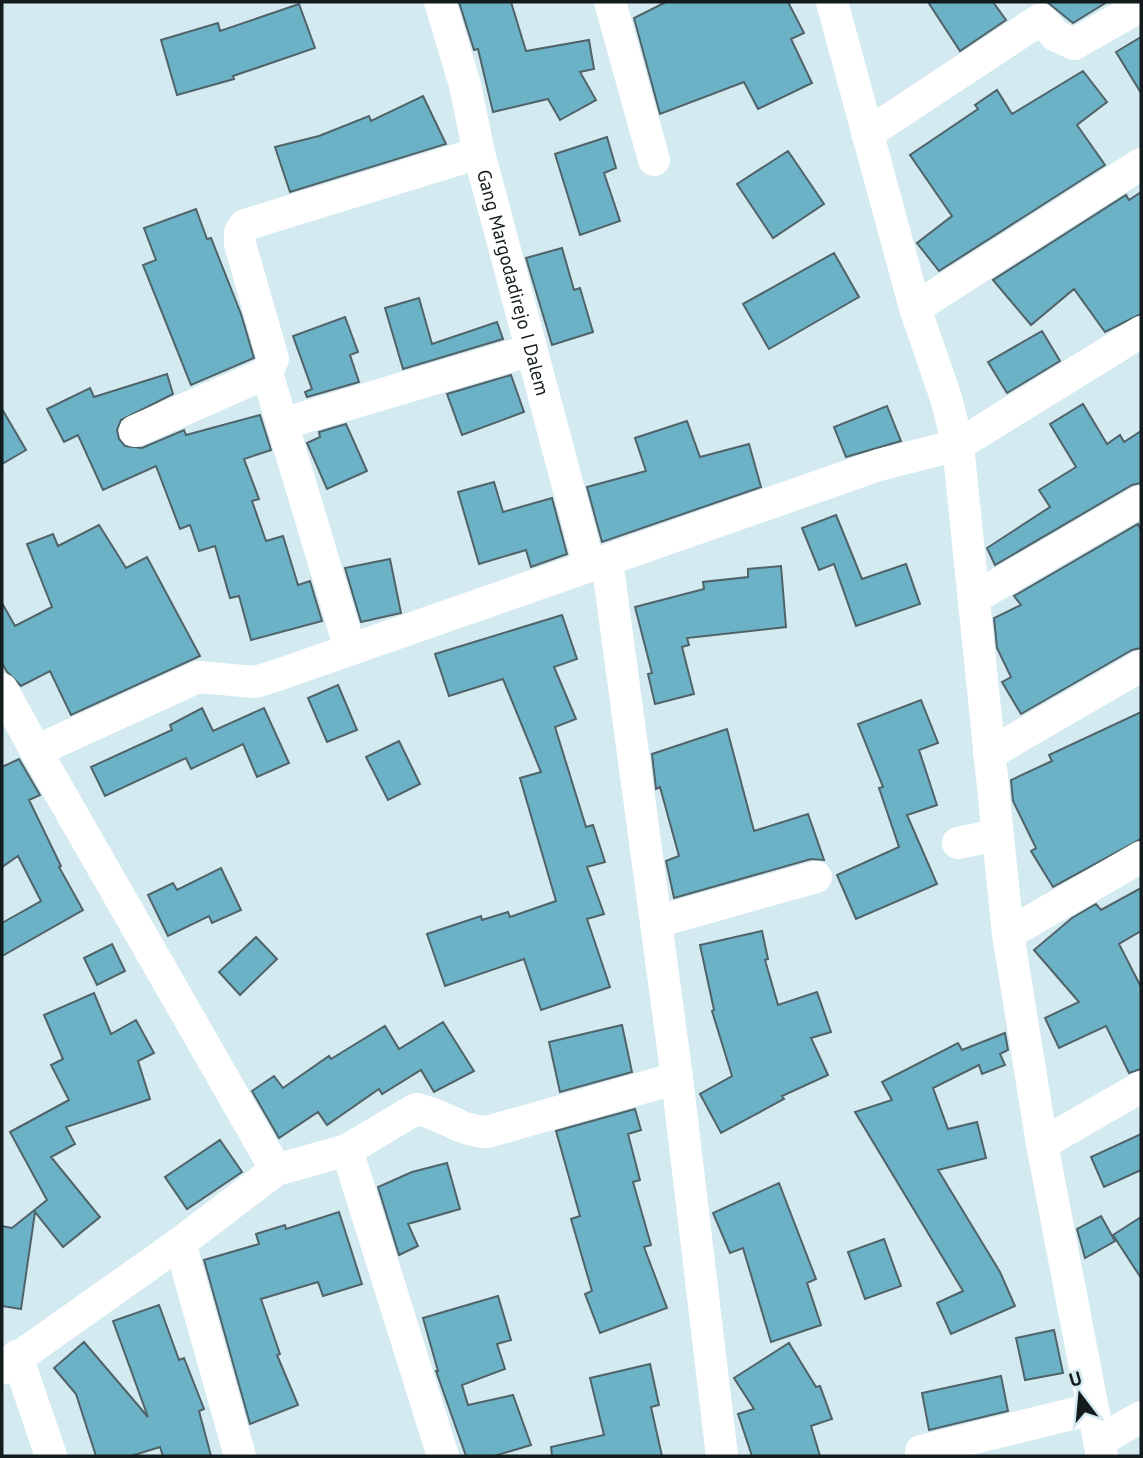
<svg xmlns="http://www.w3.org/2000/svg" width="1143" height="1458" font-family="'PT Sans',sans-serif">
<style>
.building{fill:#6cb2c7;stroke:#506369;stroke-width:2}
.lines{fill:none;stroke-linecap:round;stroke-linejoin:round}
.minor{stroke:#fff;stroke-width:32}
.labels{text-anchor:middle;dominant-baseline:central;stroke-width:7;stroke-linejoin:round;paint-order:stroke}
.street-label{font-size:19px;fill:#131b1d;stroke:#d4eaf1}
</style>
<rect width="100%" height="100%" fill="#d4eaf1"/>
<path class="building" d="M 459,2 L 511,2 L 526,51 L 589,40 L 594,69 L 580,72 L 596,100 L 560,120 L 548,99 L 493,112 L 478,49 L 474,50 Z
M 666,2 L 788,2 L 804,33 L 791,39 L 812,83 L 758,109 L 744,82 L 660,114 L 634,18 Z
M 928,2 L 993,2 L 1006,20 L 960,51 Z
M 1047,2 L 1107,2 L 1073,23 Z
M 299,4 L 315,48 L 233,76 L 234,79 L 177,95 L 161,40 L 218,23 L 220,31 Z
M 1141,37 L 1141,93 L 1116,52 Z
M 1083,71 L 1107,102 L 1077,125 L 1105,165 L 939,271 L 917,243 L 952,216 L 910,155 L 978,109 L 975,105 L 997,90 L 1012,114 Z
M 423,96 L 446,144 L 290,192 L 275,147 L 319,136 L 369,116 L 371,121 Z
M 607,137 L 616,168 L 604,173 L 620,221 L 580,235 L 555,154 Z
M 788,151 L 824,204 L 773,238 L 737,184 Z
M 1141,192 L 1141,314 L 1105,332 L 1074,289 L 1031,325 L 993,280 L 1126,195 L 1129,200 Z
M 196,209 L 207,239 L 211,238 L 241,314 L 254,358 L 191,385 L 143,265 L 156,260 L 144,228 Z
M 562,248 L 574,290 L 580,288 L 593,332 L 552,345 L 526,258 Z
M 834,253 L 859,297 L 769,349 L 743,304 Z
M 419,298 L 432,344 L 497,322 L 503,339 L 403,369 L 385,308 Z
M 345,317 L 358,352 L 350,355 L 359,382 L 307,397 L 305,392 L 312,389 L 293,336 Z
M 1042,331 L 1060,361 L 1007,393 L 988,362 Z
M 167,374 L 173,394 L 121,420 L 117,430 L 119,439 L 125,446 L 142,448 L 184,430 L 186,435 L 260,415 L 271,450 L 244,459 L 259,499 L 252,501 L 266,541 L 283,536 L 298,585 L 310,581 L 322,621 L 251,640 L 239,596 L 230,598 L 215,546 L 199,551 L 190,525 L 180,529 L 156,466 L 103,490 L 78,435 L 64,442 L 47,409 L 90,388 L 94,397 Z
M 511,375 L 524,412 L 462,435 L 447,394 Z
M 1083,404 L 1107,444 L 1120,435 L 1124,442 L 1141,431 L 1141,483 L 1132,485 L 995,565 L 987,548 L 1050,507 L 1039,490 L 1076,467 L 1050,424 Z
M 887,406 L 901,441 L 846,457 L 834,427 Z
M 2,409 L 26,450 L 2,464 Z
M 687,421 L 700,457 L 749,444 L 761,487 L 602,542 L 587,487 L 646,471 L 635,438 Z
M 346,424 L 367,471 L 327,489 L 307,443 L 320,437 L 319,432 Z
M 494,482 L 503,512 L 552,498 L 567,554 L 531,567 L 526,550 L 479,564 L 458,492 Z
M 836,515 L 862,579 L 906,564 L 920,604 L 856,626 L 834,564 L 819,570 L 802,528 Z
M 1138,524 L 1141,530 L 1141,648 L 1132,650 L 1021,714 L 1002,682 L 1011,677 L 997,648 L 994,618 L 1021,605 L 1014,596 Z
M 99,525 L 126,568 L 147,557 L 200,656 L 71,715 L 50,671 L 21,686 L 7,672 L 2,663 L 2,603 L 15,626 L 52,607 L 27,544 L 53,534 L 58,546 Z
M 390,559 L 401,613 L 361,622 L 345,568 Z
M 781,566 L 786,627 L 687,638 L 689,645 L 682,647 L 694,694 L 655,704 L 648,674 L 652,673 L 635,607 L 704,589 L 703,582 L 748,577 L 748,569 Z
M 562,615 L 577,659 L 554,667 L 576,719 L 555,727 L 586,827 L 593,825 L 605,862 L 587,867 L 604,914 L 587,919 L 610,987 L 541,1010 L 524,959 L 445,986 L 427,934 L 481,916 L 482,920 L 508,912 L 510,917 L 556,901 L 520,778 L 541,772 L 503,679 L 449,696 L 435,654 Z
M 338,685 L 357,730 L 327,742 L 308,698 Z
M 921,700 L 938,743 L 919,750 L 937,805 L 907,815 L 937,884 L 856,919 L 837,875 L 899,847 L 879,788 L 883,787 L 858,724 Z
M 202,708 L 213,731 L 264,708 L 289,763 L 257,777 L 243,744 L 191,769 L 186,758 L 105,796 L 91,767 L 172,730 L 170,725 Z
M 1141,712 L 1141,839 L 1053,887 L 1031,851 L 1036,848 L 1013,801 L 1011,780 L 1052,761 L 1049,755 Z
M 727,729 L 754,831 L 808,814 L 824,860 L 811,859 L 674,898 L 666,861 L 679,856 L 660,787 L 656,789 L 652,754 Z
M 399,741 L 420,784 L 388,800 L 366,757 Z
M 19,759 L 40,795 L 29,800 L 61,866 L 59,867 L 83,910 L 2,956 L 2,923 L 41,901 L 18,856 L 2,867 L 2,767 Z
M 221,868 L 241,910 L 212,923 L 209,916 L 168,936 L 148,895 L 173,883 L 177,890 Z
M 1141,888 L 1141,931 L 1119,944 L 1141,987 L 1141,1069 L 1129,1073 L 1106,1026 L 1059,1048 L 1045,1018 L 1079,1002 L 1034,950 L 1072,918 L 1096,904 L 1101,910 Z
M 762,931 L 768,959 L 765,960 L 778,1005 L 817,992 L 831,1032 L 811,1038 L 828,1075 L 782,1096 L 784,1099 L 721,1133 L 700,1094 L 732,1076 L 712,1011 L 714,1010 L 700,945 Z
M 256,937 L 277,959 L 240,995 L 219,972 Z
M 112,944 L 125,971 L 97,985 L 84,958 Z
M 94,993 L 111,1034 L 136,1020 L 154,1053 L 138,1061 L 150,1099 L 66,1127 L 75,1144 L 51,1157 L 100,1217 L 63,1247 L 35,1212 L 21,1309 L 2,1306 L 2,1226 L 12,1228 L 47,1200 L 10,1132 L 69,1100 L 51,1065 L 63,1059 L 44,1015 Z
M 443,1022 L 474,1071 L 434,1092 L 421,1070 L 382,1094 L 379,1089 L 327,1125 L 318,1112 L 279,1138 L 252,1091 L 274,1076 L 283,1088 L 329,1056 L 331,1059 L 385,1026 L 399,1049 Z
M 622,1025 L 632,1072 L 560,1092 L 549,1042 Z
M 1005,1033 L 1008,1050 L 1000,1054 L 1005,1065 L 982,1074 L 979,1065 L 933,1088 L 948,1129 L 977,1122 L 986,1158 L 938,1170 L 1000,1272 L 1015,1306 L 951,1334 L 937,1303 L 963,1291 L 855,1112 L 892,1100 L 882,1082 L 958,1043 L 962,1050 Z
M 635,1109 L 641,1130 L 628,1134 L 640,1180 L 633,1182 L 651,1245 L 644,1247 L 667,1308 L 600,1333 L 585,1294 L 592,1291 L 571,1219 L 580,1216 L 556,1131 Z
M 1141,1134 L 1141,1170 L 1104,1187 L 1091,1157 Z
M 220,1140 L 242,1172 L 187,1209 L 165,1177 Z
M 447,1163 L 460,1209 L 408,1224 L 418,1246 L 399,1255 L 378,1187 L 412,1172 Z
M 779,1183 L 816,1279 L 807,1283 L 821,1325 L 771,1342 L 743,1248 L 730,1253 L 713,1213 Z
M 339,1212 L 362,1284 L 323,1296 L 318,1282 L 261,1299 L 280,1354 L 277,1355 L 298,1405 L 250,1424 L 204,1260 L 259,1244 L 256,1234 L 285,1225 L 286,1229 Z
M 1101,1216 L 1115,1241 L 1085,1258 L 1077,1229 Z
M 1141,1217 L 1141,1278 L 1113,1235 Z
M 884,1239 L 901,1286 L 865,1299 L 848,1252 Z
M 498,1296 L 511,1340 L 497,1344 L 505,1369 L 462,1385 L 468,1405 L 513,1395 L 531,1445 L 494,1456 L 466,1456 L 436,1371 L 438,1371 L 423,1318 Z
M 159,1305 L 179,1360 L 184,1358 L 204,1409 L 199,1411 L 211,1456 L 163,1456 L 160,1447 L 131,1456 L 96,1456 L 76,1394 L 54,1368 L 84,1342 L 148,1417 L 113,1321 Z
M 1054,1330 L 1063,1373 L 1025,1380 L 1016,1338 Z
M 789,1343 L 816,1387 L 820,1386 L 832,1419 L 811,1426 L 820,1456 L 752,1456 L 738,1414 L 754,1409 L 734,1378 Z
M 650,1364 L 659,1405 L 651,1407 L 662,1456 L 552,1456 L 551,1447 L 604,1435 L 590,1378 Z
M 1001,1376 L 1008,1411 L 929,1430 L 922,1393 Z"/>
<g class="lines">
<g class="minor">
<path id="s1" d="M 440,2 L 465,85 L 479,153 L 589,565"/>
<path d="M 610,2 L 654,160"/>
<path d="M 832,2 L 915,308 L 946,398 L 958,445 L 1008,934 L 1042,1144 L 1102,1456"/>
<path d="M 867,134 L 1041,19 L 1056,36 L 1074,44 L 1141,6"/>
<path d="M 915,308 L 1141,164"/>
<path d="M 267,373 L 350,649"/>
<path d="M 282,424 L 531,350"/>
<path d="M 135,431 L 267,373 L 273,359 L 240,244 L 240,232 L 245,225 L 479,153"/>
<path d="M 607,561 L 677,1078 L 722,1456"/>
<path d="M 974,598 L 1141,501"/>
<path d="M 2,689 L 36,751"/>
<path d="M 989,754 L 1141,666"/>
<path d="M 958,843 L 997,835"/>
<path d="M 656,922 L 816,877"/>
<path d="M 1008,934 L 1141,857"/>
<path d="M 1042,1144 L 1141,1087"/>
<path d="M 347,1150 L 443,1456"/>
<path d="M 276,1170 L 36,751 L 198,677 L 255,682 L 272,677 L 879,465 L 958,445 L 1141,332"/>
<path d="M 180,1243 L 240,1456"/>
<path d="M 17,1356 L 51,1456"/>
<path d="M 2,1369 L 180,1243 L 276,1170 L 347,1150 L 416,1109 C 442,1113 461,1132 487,1132 L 677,1078"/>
<path d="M 1099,1441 L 1141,1417"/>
<path d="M 921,1451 L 1092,1409"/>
</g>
</g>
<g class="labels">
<g class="street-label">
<text stroke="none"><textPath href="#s1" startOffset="290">Gang Margodadirejo I Dalem</textPath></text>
</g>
</g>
<rect width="1143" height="1458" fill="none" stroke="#131b1d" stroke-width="7"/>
<g transform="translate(1080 1395) rotate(344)" stroke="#d4eaf1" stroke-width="5" paint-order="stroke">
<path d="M0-5L12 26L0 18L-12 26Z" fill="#131b1d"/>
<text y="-10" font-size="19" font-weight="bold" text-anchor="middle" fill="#131b1d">U</text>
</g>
</svg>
